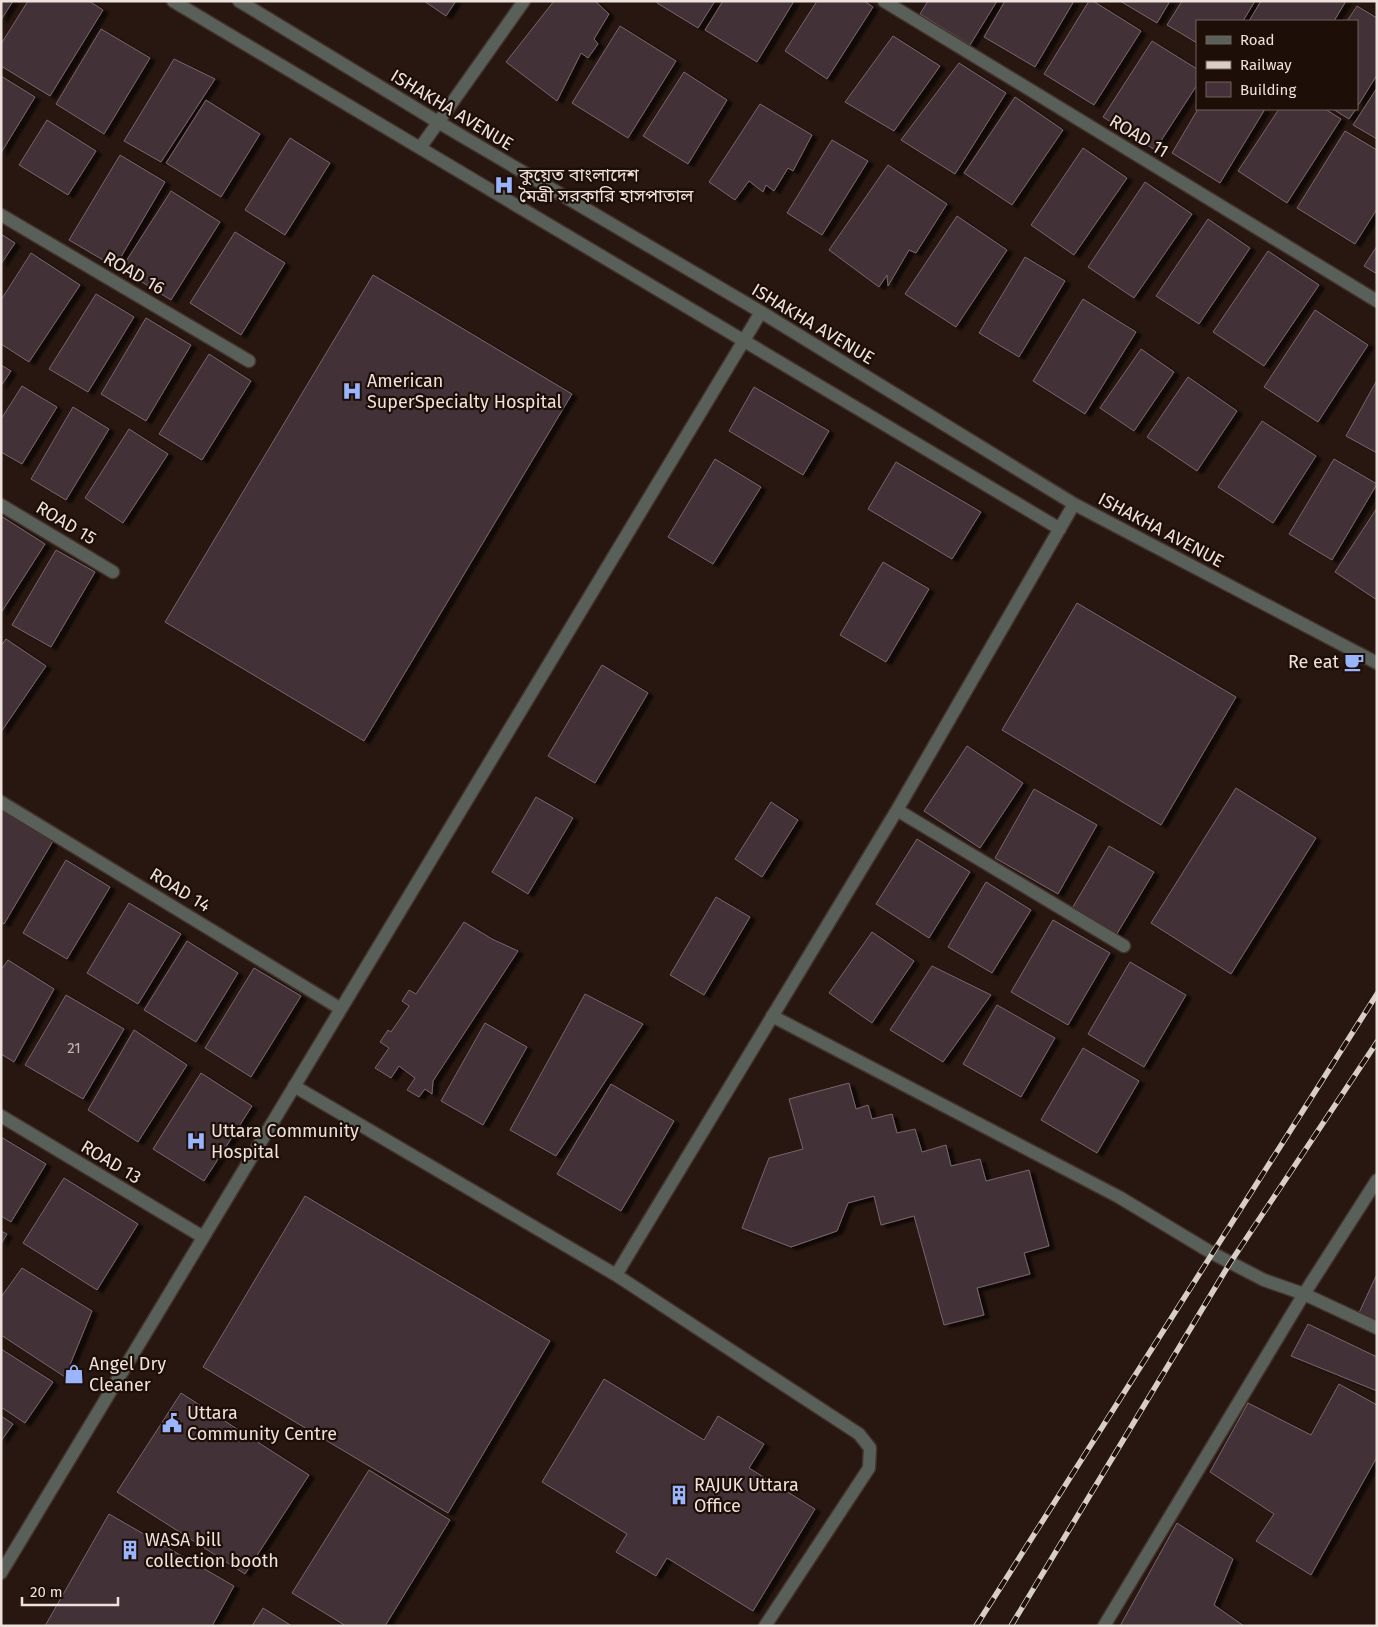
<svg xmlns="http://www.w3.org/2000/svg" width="1378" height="1627" font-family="'Fira Sans','Noto Sans Bengali',sans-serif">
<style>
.building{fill:#433038;stroke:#79646c;filter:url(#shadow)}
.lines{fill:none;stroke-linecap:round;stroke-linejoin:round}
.minor-casing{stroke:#43332d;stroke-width:15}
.minor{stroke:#596059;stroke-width:12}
.rail-casing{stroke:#d9cdc8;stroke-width:5.5}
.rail{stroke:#1d0e07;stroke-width:4;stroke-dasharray:11;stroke-linecap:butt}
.labels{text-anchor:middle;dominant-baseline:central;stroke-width:4.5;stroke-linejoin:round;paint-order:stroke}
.number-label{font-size:15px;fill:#c3b6b4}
.street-label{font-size:18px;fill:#eee2dd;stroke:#1d0e07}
.poi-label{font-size:18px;fill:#eee2dd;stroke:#1d0e07;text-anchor:start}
</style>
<defs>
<filter id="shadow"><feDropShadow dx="5.5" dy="3" stdDeviation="1" flood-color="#0009"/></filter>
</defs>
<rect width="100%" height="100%" fill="#271710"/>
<path class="building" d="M 1,1 L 13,1 L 1,20 Z
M 28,1 L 89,1 L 103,10 L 50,96 L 1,66 L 1,44 Z
M 424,1 L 456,1 L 446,16 Z
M 554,1 L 595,1 L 609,14 L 594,39 L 598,44 L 588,58 L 581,53 L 557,101 L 506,62 Z
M 658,1 L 715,1 L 698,28 L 657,3 Z
M 723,1 L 794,1 L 757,62 L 705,30 Z
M 817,1 L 864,1 L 873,7 L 827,79 L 785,51 Z
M 928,1 L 997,1 L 970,45 L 920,14 Z
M 1005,1 L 1074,1 L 1035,67 L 984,37 Z
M 1089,1 L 1093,1 L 1141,31 L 1094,105 L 1044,74 Z
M 1120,1 L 1170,1 L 1157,23 Z
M 1182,1 L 1255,1 L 1243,21 L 1197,21 L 1197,43 L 1167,25 Z
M 1261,1 L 1346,1 L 1334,21 L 1249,21 Z
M 1357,6 L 1377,18 L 1377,75 L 1357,107 L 1357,21 L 1347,21 Z
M 620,26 L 676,61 L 628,138 L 572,103 Z
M 101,29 L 150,58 L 104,134 L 56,104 Z
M 893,36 L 940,66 L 894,131 L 845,102 Z
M 1152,41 L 1197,69 L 1197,85 L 1155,150 L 1103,117 Z
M 174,59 L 215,79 L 161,162 L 124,141 Z
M 959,63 L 1006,93 L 955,174 L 901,140 Z
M 684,72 L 727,100 L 688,164 L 643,136 Z
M 1,76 L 35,97 L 1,153 Z
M 1377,88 L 1377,139 L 1353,125 Z
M 1015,97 L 1063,130 L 1012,205 L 964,173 Z
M 206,100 L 260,134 L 221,197 L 166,163 Z
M 760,104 L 812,135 L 793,171 L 788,168 L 774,191 L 766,185 L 763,192 L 749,181 L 735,200 L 709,182 Z
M 1198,109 L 1265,109 L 1220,183 L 1172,153 Z
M 1279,109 L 1325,109 L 1341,119 L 1287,203 L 1238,171 Z
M 1333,109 L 1356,109 L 1349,119 Z
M 47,120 L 96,151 L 68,195 L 19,165 Z
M 1345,131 L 1377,150 L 1377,209 L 1355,244 L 1297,208 Z
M 290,138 L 330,163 L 285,235 L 245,210 Z
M 832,140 L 868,161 L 822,235 L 787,213 Z
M 1083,148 L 1127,178 L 1074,255 L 1031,225 Z
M 120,155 L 165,182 L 115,267 L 69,240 Z
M 888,165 L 947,204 L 916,253 L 909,250 L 888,286 L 887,275 L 879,287 L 829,250 Z
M 1145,182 L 1192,214 L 1134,298 L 1088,267 Z
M 171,191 L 220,222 L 171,300 L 121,269 Z
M 957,216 L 1007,250 L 956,327 L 905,294 Z
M 1208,219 L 1250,248 L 1199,324 L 1156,296 Z
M 235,232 L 285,263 L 241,335 L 190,303 Z
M 1,234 L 15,243 L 1,264 Z
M 1377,246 L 1377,274 L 1364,266 Z
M 1268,251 L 1319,285 L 1264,366 L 1213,332 Z
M 31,253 L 80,285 L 29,362 L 1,344 L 1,300 Z
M 1025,257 L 1065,281 L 1019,357 L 979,333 Z
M 373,275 L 572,394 L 364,741 L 165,622 Z
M 96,294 L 134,317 L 88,392 L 49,369 Z
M 1083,299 L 1136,332 L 1085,414 L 1033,381 Z
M 1315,310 L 1368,345 L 1318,422 L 1264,387 Z
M 146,318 L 191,345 L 146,421 L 101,394 Z
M 1141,349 L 1174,372 L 1134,431 L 1100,408 Z
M 209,354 L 251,381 L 202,460 L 159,434 Z
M 1,365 L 11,371 L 1,386 Z
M 1188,377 L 1237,411 L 1197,471 L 1147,437 Z
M 1377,380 L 1377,453 L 1346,436 Z
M 22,386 L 57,407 L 22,464 L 1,452 L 1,419 Z
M 754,387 L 829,431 L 803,475 L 729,431 Z
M 73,407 L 109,429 L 66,500 L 31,479 Z
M 1262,421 L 1316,456 L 1273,523 L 1218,487 Z
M 129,429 L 168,454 L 123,523 L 85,498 Z
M 715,459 L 761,487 L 713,564 L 668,537 Z
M 1334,459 L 1377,484 L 1332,560 L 1289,534 Z
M 896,462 L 981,512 L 952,559 L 868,509 Z
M 1377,508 L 1377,600 L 1335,572 Z
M 1,516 L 45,544 L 1,613 Z
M 56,550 L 95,572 L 51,647 L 12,625 Z
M 883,562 L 929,589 L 886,662 L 840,635 Z
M 1077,603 L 1236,697 L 1161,825 L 1002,730 Z
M 6,639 L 46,666 L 1,732 L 1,646 Z
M 602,665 L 648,693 L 595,783 L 548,756 Z
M 967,746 L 1023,783 L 980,848 L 924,811 Z
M 1236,788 L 1316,838 L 1231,974 L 1151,923 Z
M 1034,789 L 1097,825 L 1058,894 L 995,858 Z
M 536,797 L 573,818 L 528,894 L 492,872 Z
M 771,802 L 798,820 L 762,877 L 735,859 Z
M 3,811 L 53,841 L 4,924 L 1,922 L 1,814 Z
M 917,839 L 970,872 L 929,938 L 876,904 Z
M 1109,846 L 1154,872 L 1115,937 L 1071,910 Z
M 66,860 L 110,887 L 67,959 L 23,933 Z
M 986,882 L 1031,910 L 992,973 L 948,947 Z
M 716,897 L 750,917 L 704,995 L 670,975 Z
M 129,903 L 181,934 L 138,1004 L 87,973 Z
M 1053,920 L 1110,953 L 1068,1025 L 1011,992 Z
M 464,922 L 492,939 L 518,951 L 433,1081 L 432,1094 L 425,1089 L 419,1097 L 407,1090 L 415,1078 L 399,1066 L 391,1078 L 375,1068 L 389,1048 L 380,1042 L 388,1030 L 391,1032 L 409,1006 L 402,1001 L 409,990 L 416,994 Z
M 872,932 L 914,961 L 872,1023 L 829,993 Z
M 187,941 L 238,973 L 196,1042 L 144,1010 Z
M 8,960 L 54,989 L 14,1062 L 1,1054 L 1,970 Z
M 1130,962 L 1186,995 L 1144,1067 L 1088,1034 Z
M 932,966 L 991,995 L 943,1062 L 890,1030 Z
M 254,968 L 301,996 L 251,1077 L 205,1048 Z
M 585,994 L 643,1024 L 556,1156 L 510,1130 Z
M 66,995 L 124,1029 L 83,1099 L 25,1065 Z
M 997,1005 L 1055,1038 L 1021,1097 L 963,1064 Z
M 485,1023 L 527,1047 L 483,1125 L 441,1101 Z
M 134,1030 L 187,1065 L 138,1142 L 88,1110 Z
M 1083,1048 L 1139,1081 L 1097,1153 L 1041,1120 Z
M 201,1073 L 252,1106 L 204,1181 L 153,1149 Z
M 849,1083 L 856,1109 L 868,1105 L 872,1119 L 892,1114 L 897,1133 L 915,1129 L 922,1152 L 946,1145 L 951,1166 L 980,1159 L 986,1181 L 1029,1170 L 1049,1246 L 1024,1253 L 1030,1274 L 977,1288 L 984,1315 L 944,1325 L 914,1216 L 881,1225 L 874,1196 L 848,1203 L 837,1231 L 791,1247 L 742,1228 L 769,1158 L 803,1149 L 789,1099 Z
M 611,1084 L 674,1121 L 621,1211 L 557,1174 Z
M 1,1137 L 46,1164 L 11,1222 L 1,1216 Z
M 64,1178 L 138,1224 L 97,1290 L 23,1243 Z
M 305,1196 L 550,1341 L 448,1513 L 203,1367 Z
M 1,1231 L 7,1234 L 1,1244 Z
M 22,1268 L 92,1311 L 65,1377 L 1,1335 L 1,1297 Z
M 1377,1274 L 1377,1324 L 1358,1315 Z
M 1308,1324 L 1377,1357 L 1377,1391 L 1291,1356 Z
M 1,1349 L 53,1382 L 25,1423 L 1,1407 Z
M 604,1379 L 704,1440 L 718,1416 L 764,1444 L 749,1468 L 815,1509 L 753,1611 L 667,1558 L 656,1576 L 616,1552 L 627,1534 L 542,1482 Z
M 1339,1384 L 1377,1405 L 1377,1457 L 1311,1575 L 1256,1541 L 1274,1514 L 1210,1472 L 1248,1403 L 1311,1435 Z
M 181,1393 L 309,1475 L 245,1574 L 117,1492 Z
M 1,1416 L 13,1424 L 1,1441 Z
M 369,1470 L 450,1520 L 385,1626 L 346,1626 L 292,1593 Z
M 109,1514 L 234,1586 L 212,1626 L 45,1626 Z
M 1177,1523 L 1233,1559 L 1214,1605 L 1244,1626 L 1120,1626 Z
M 263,1608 L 292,1626 L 252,1626 Z"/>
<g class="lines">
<defs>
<path id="minor" d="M 173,1 L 1060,529
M 239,1 L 438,122 L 761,312 L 1074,504 L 1377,663
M 884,1 L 1377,301
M 420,148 L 524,1
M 1,215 L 249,361
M 1,505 L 113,572
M 1,802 L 341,1009
M 897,810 L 1124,946
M 772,1016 L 1119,1197 L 1212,1253 L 1264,1280 L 1304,1294 L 1377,1328
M 294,1086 L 616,1275 L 859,1434 L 870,1448 L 869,1468 L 765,1626
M 1,1116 L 203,1237
M 616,1275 L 897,810 L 1074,504
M 1,1573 L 761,312
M 1104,1626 L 1304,1294 L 1377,1180"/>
</defs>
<use href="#minor" class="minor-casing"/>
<use href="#minor" class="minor"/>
<defs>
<path id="rail" d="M 976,1626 L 1377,994
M 1011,1626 L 1230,1263 L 1377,1042"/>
</defs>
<use href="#rail" class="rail-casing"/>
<use href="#rail" class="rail"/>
</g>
<defs>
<symbol id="hospital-bare" viewBox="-9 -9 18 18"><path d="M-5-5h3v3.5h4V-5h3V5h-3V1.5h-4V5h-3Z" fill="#9ab5fd" stroke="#1d0e07" stroke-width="2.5" paint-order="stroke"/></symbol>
<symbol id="cafe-bare" viewBox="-9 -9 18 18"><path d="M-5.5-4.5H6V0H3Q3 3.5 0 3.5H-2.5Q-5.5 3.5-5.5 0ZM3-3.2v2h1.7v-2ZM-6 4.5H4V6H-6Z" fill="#9ab5fd" stroke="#1d0e07" stroke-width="2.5" paint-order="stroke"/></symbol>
<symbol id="shop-bare" viewBox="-9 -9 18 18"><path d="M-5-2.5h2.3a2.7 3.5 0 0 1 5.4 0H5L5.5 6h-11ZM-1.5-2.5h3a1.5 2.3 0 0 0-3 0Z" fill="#9ab5fd" stroke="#1d0e07" stroke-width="2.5" paint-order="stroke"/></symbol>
<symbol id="civic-bare" viewBox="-9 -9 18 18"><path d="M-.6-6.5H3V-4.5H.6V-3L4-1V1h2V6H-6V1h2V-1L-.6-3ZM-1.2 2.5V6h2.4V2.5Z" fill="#9ab5fd" stroke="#1d0e07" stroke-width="2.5" paint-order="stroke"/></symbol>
<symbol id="building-bare" viewBox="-9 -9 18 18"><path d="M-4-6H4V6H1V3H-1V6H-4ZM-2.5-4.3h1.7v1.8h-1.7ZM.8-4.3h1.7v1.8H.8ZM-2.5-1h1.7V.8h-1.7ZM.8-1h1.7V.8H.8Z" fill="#9ab5fd" stroke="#1d0e07" stroke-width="2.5" paint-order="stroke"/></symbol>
</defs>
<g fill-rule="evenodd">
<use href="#hospital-bare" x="490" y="171" width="28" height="28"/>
<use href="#hospital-bare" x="338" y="377" width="28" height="28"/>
<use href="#cafe-bare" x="1340" y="648" width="28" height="28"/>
<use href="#hospital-bare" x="182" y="1127" width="28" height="28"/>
<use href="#shop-bare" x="60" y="1360" width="28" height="28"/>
<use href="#civic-bare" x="158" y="1409" width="28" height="28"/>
<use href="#building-bare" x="665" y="1481" width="28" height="28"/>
<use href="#building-bare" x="116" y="1536" width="28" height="28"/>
</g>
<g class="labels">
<g class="number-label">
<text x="74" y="1048">21</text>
</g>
<g class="street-label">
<text transform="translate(452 110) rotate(31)">ISHAKHA AVENUE</text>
<text transform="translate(1139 136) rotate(31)">ROAD 11</text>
<text transform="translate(134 273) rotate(30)">ROAD 16</text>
<text transform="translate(813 324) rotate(31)">ISHAKHA AVENUE</text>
<text transform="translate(66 523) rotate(31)">ROAD 15</text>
<text transform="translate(1161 530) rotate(28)">ISHAKHA AVENUE</text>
<text transform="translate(180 890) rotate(31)">ROAD 14</text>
<text transform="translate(111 1162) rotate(31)">ROAD 13</text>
</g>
<g class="poi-label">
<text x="519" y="175">কুয়েত বাংলাদেশ<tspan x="519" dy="21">মৈত্রী সরকারি হাসপাতাল</tspan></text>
<text x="367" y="381">American<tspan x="367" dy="21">SuperSpecialty Hospital</tspan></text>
<text x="1339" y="662" text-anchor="end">Re eat</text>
<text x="211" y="1131">Uttara Community<tspan x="211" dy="21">Hospital</tspan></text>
<text x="89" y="1364">Angel Dry<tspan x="89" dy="21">Cleaner</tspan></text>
<text x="187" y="1413">Uttara<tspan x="187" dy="21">Community Centre</tspan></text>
<text x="694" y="1485">RAJUK Uttara<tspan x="694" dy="21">Office</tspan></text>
<text x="145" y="1540">WASA bill<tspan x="145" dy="21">collection booth</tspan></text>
</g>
</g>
<rect width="1378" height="1627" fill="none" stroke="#eee2dd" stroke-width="5"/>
<rect x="1196" y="20" width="162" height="90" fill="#1d0e07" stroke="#71635d"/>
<rect x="1206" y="36" width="25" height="8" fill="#596059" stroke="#71635d"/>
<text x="1240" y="45" font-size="15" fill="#eee2dd">Road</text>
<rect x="1206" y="61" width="25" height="8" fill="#d9cdc8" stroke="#71635d"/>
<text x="1240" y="70" font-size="15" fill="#eee2dd">Railway</text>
<rect x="1206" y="82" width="25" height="15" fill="#433038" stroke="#71635d"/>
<text x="1240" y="95" font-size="15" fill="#eee2dd">Building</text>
<path d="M22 1597v8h96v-8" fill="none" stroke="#eee2dd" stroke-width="2.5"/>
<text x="30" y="1597" font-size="15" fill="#eee2dd" stroke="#1d0e07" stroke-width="4" paint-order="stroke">20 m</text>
</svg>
